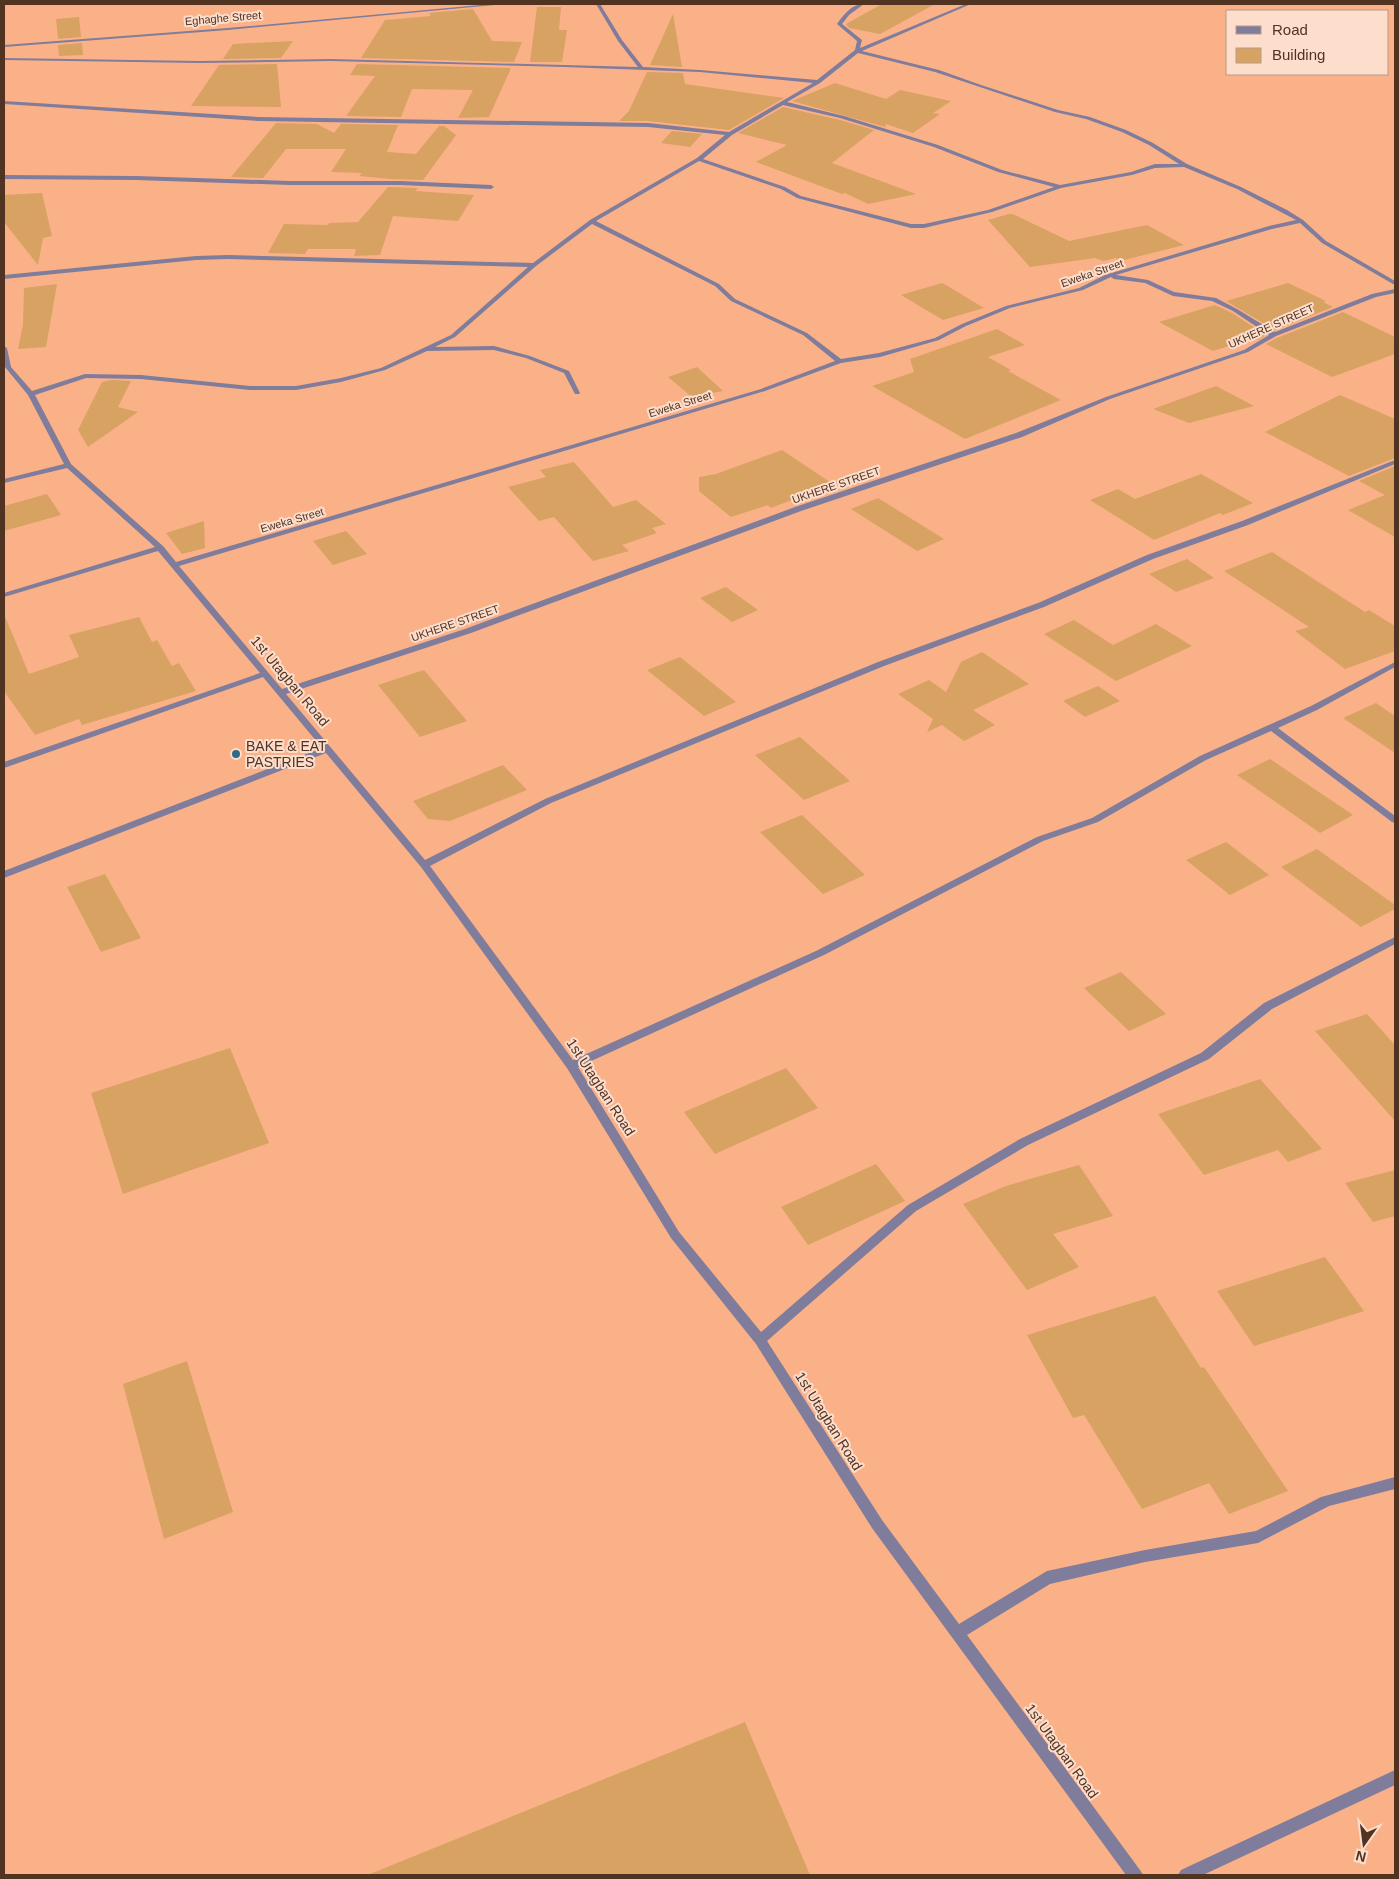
<svg xmlns="http://www.w3.org/2000/svg" width="1399" height="1879" font-family="Helvetica,sans-serif">
<style>
.building{fill:#d7a262}
.lines{fill:none;stroke-linecap:round;stroke-linejoin:round}
.street{fill:#7f7c9c;fill-rule:evenodd}
.poi-dot{fill:#316a84;stroke:#fddecd;stroke-width:2}
.labels{text-anchor:middle;dominant-baseline:central;stroke-width:4;stroke-linejoin:round;paint-order:stroke}
.far-street-label{font-size:11px;fill:#513322;stroke:#fddecd}
.street-label{font-size:14px;fill:#513322;stroke:#fddecd}
.poi-label{font-size:14px;fill:#513322;stroke:#fddecd;text-anchor:start}
</style>
<rect width="100%" height="100%" fill="#fbb188"/>
<path class="building" d="M 882,4 L 935,4 L 880,34 L 849,28 L 846,24 Z
M 537,7 L 561,7 L 559,30 L 567,30 L 562,62 L 530,62 Z
M 473,9 L 492,41 L 522,42 L 514,62 L 361,58 L 385,20 L 431,16 L 429,13 Z
M 673,14 L 682,67 L 650,65 Z
M 79,17 L 81,37 L 58,39 L 56,19 Z
M 293,41 L 281,58 L 223,59 L 233,44 Z
M 82,43 L 83,55 L 59,56 L 58,45 Z
M 277,64 L 281,107 L 191,106 L 219,65 Z
M 357,64 L 511,68 L 489,117 L 458,118 L 473,90 L 412,89 L 401,117 L 346,116 L 375,76 L 350,75 Z
M 647,72 L 683,73 L 685,84 L 784,98 L 729,130 L 648,121 L 619,121 L 629,111 Z
M 835,83 L 886,99 L 900,90 L 951,101 L 933,113 L 940,114 L 913,133 L 886,124 L 885,127 L 792,101 Z
M 783,107 L 840,120 L 874,130 L 832,163 L 916,194 L 868,204 L 845,193 L 842,194 L 756,162 L 787,145 L 738,133 Z
M 276,123 L 317,124 L 334,133 L 341,124 L 398,125 L 387,152 L 416,154 L 439,126 L 444,126 L 456,135 L 423,180 L 390,179 L 359,176 L 362,173 L 331,172 L 346,149 L 286,149 L 263,178 L 231,177 Z
M 672,131 L 702,134 L 690,147 L 661,143 Z
M 388,187 L 418,188 L 415,191 L 474,195 L 458,221 L 393,216 L 380,255 L 354,256 L 356,249 L 308,249 L 305,254 L 268,253 L 284,224 L 328,225 L 329,223 L 358,222 Z
M 42,193 L 52,236 L 43,238 L 38,265 L 4,222 L 4,195 Z
M 1009,214 L 1013,214 L 1069,241 L 1147,225 L 1184,245 L 1120,261 L 1116,258 L 1103,261 L 1095,258 L 1030,267 L 988,220 Z
M 942,283 L 951,288 L 984,308 L 943,320 L 901,295 Z
M 1288,283 L 1326,301 L 1323,302 L 1333,307 L 1275,330 L 1226,301 Z
M 57,284 L 46,347 L 18,349 L 23,324 L 24,288 Z
M 1215,305 L 1232,313 L 1266,335 L 1258,340 L 1254,338 L 1213,351 L 1159,322 Z
M 1343,312 L 1395,337 L 1395,354 L 1332,377 L 1266,344 L 1277,338 Z
M 997,329 L 1025,345 L 988,357 L 1011,370 L 1008,371 L 1061,400 L 965,439 L 872,386 L 914,372 L 910,359 Z
M 697,367 L 723,391 L 692,397 L 668,377 Z
M 112,380 L 131,381 L 118,407 L 138,412 L 88,447 L 78,430 L 102,382 Z
M 1216,386 L 1254,406 L 1189,423 L 1153,409 Z
M 1340,395 L 1395,419 L 1395,458 L 1349,476 L 1265,432 Z
M 782,450 L 833,484 L 771,508 L 768,505 L 731,517 L 699,491 L 699,477 L 716,474 Z
M 574,462 L 613,507 L 636,500 L 666,524 L 652,528 L 657,533 L 622,545 L 629,551 L 593,561 L 554,517 L 539,521 L 508,487 L 546,477 L 540,470 Z
M 1395,466 L 1395,537 L 1348,510 L 1385,495 L 1359,481 Z
M 1201,474 L 1253,503 L 1223,515 L 1220,513 L 1154,540 L 1090,500 L 1118,489 L 1135,499 Z
M 47,494 L 61,515 L 4,531 L 4,506 Z
M 878,498 L 944,539 L 917,551 L 851,509 Z
M 204,521 L 205,548 L 182,554 L 166,533 Z
M 346,531 L 367,554 L 333,565 L 313,541 Z
M 1272,552 L 1365,612 L 1369,610 L 1395,626 L 1395,651 L 1345,669 L 1295,631 L 1309,627 L 1224,571 Z
M 1187,559 L 1214,578 L 1176,592 L 1149,574 Z
M 726,587 L 758,610 L 732,622 L 700,598 Z
M 4,614 L 29,674 L 79,657 L 69,635 L 139,617 L 152,642 L 157,640 L 172,666 L 179,663 L 196,691 L 82,725 L 79,719 L 35,735 L 4,691 Z
M 1074,620 L 1113,645 L 1156,624 L 1192,646 L 1116,681 L 1044,634 Z
M 982,652 L 1029,684 L 973,710 L 995,725 L 964,741 L 942,725 L 927,732 L 933,719 L 898,694 L 929,680 L 946,692 L 961,662 Z
M 680,657 L 736,702 L 704,716 L 647,670 Z
M 424,670 L 467,721 L 420,737 L 378,685 Z
M 1098,686 L 1120,701 L 1085,717 L 1063,701 Z
M 1376,703 L 1395,716 L 1395,753 L 1343,718 Z
M 800,737 L 850,781 L 804,800 L 755,755 Z
M 1270,759 L 1353,815 L 1320,833 L 1237,775 Z
M 503,765 L 527,790 L 450,821 L 428,819 L 413,801 Z
M 802,815 L 865,875 L 823,894 L 760,832 Z
M 1226,842 L 1269,875 L 1230,895 L 1186,860 Z
M 1317,849 L 1395,905 L 1395,909 L 1361,927 L 1281,867 Z
M 105,874 L 141,938 L 101,952 L 67,887 Z
M 1121,972 L 1166,1014 L 1129,1031 L 1084,988 Z
M 1367,1014 L 1395,1045 L 1395,1121 L 1315,1031 Z
M 230,1048 L 269,1143 L 123,1194 L 91,1093 Z
M 786,1068 L 818,1108 L 715,1154 L 684,1112 Z
M 1260,1079 L 1322,1149 L 1288,1162 L 1278,1150 L 1204,1175 L 1158,1114 Z
M 876,1164 L 905,1201 L 808,1245 L 781,1207 Z
M 1079,1165 L 1113,1216 L 1053,1234 L 1079,1267 L 1027,1290 L 963,1204 L 1006,1186 Z
M 1395,1170 L 1395,1216 L 1373,1222 L 1345,1183 Z
M 1325,1257 L 1364,1311 L 1254,1346 L 1217,1291 Z
M 1155,1296 L 1201,1368 L 1204,1367 L 1288,1491 L 1229,1514 L 1209,1483 L 1142,1509 L 1084,1415 L 1073,1418 L 1027,1335 Z
M 187,1361 L 233,1512 L 164,1539 L 123,1384 Z
M 745,1722 L 810,1875 L 371,1875 L 370,1874 Z"/>
<g class="lines">
<path class="street" d="M 491,4 L 505,4 L 228,30 L 4,47 L 4,45 L 228,28 Z
M 596,4 L 600,4 L 622,40 L 643,67 L 700,70 L 817,80 L 855,50 L 857,41 L 837,24 C 843,15 853,3 864,4 L 849,15 L 842,24 L 862,40 L 860,48 L 966,4 L 971,4 L 862,51 L 939,70 L 981,85 L 1058,110 L 1090,117 L 1126,130 L 1153,143 L 1187,164 L 1241,187 L 1287,210 L 1303,220 L 1326,241 L 1395,281 L 1395,285 L 1393,284 L 1322,243 L 1300,223 L 1272,229 L 1116,275 L 1148,280 L 1174,292 L 1216,298 L 1237,309 L 1275,332 L 1372,294 L 1395,289 L 1395,293 L 1376,297 L 1276,336 L 1248,352 L 1110,399 L 1022,437 L 801,511 L 471,633 L 286,694 L 425,860 L 545,799 L 878,662 L 1038,603 L 1147,555 L 1242,521 L 1395,460 L 1395,464 L 1248,525 L 1153,559 L 1044,607 L 884,666 L 551,803 L 430,866 L 573,1060 L 816,951 L 1037,837 L 1092,818 L 1200,756 L 1311,706 L 1395,662 L 1395,667 L 1317,710 L 1278,728 L 1395,816 L 1395,823 L 1392,822 L 1271,731 L 1206,760 L 1098,822 L 1043,841 L 824,955 L 578,1067 L 679,1232 L 761,1332 L 908,1205 L 1020,1139 L 1201,1053 L 1264,1003 L 1395,937 L 1395,944 L 1272,1009 L 1209,1059 L 1028,1145 L 916,1211 L 767,1341 L 882,1520 L 959,1624 L 1047,1571 L 1145,1550 L 1256,1531 L 1321,1497 L 1395,1477 L 1395,1489 L 1329,1506 L 1258,1543 L 1145,1562 L 1050,1584 L 967,1635 L 1140,1870 L 1143,1875 L 1126,1875 L 872,1528 L 756,1344 L 671,1238 L 567,1068 L 421,867 L 326,753 L 4,878 L 4,871 L 322,748 L 263,677 L 4,768 L 4,762 L 260,673 L 158,551 L 4,597 L 4,593 L 155,547 L 67,468 L 4,483 L 4,479 L 64,464 L 28,395 L 5,367 L 4,346 L 7,348 L 11,367 L 32,391 L 85,374 L 141,375 L 250,386 L 296,386 L 341,378 L 381,368 L 451,335 L 528,267 L 228,259 L 196,260 L 4,279 L 4,275 L 196,256 L 228,255 L 533,263 L 590,220 L 697,158 L 725,135 L 648,127 L 258,121 L 4,104 L 4,101 L 258,117 L 648,123 L 729,132 L 813,83 L 700,72 L 564,67 L 331,61 L 199,63 L 4,60 L 4,58 L 199,61 L 331,59 L 638,67 L 618,41 ZM 858,53 L 935,72 L 1055,112 L 1086,119 L 1122,132 L 1149,145 L 1179,164 L 1155,164 L 1131,172 L 1060,185 L 1002,170 L 938,145 L 844,116 L 787,102 L 820,83 ZM 783,105 L 840,118 L 934,147 L 998,172 L 1054,187 L 988,210 L 924,224 L 911,224 L 801,196 L 785,187 L 703,159 L 732,135 ZM 699,161 L 781,189 L 797,198 L 911,228 L 924,228 L 992,212 L 1061,188 L 1132,175 L 1155,168 L 1184,167 L 1237,189 L 1296,220 L 1269,226 L 1105,275 L 1079,288 L 1006,306 L 962,324 L 935,338 L 879,353 L 841,359 L 807,333 L 735,299 L 719,284 L 596,221 ZM 592,224 L 715,286 L 731,301 L 803,335 L 835,361 L 761,389 L 176,562 L 163,546 L 71,464 L 35,395 L 86,378 L 141,379 L 250,390 L 296,390 L 341,382 L 385,370 L 427,351 L 494,350 L 526,358 L 564,373 L 575,394 L 579,394 L 580,393 L 569,371 L 530,356 L 494,346 L 435,347 L 455,337 L 536,266 ZM 1111,277 L 1114,279 L 1145,283 L 1173,296 L 1212,301 L 1233,311 L 1269,335 L 1244,350 L 1106,397 L 1016,433 L 795,507 L 465,629 L 282,689 L 179,566 L 765,391 L 841,363 L 880,357 L 939,340 L 966,326 L 1010,308 L 1083,290 Z
M 4,175 L 136,176 L 290,181 L 400,181 L 491,185 L 494,187 L 491,189 L 400,185 L 290,185 L 136,180 L 4,179 Z
M 1395,1770 L 1395,1785 L 1203,1875 L 1178,1875 L 1181,1870 Z"/>
</g>
<circle class="poi-dot" cx="236" cy="754" r="5"/>
<g class="labels">
<g class="far-street-label">
<text transform="translate(223 18) rotate(-5)">Eghaghe Street</text>
<text transform="translate(1092 273) rotate(-19)">Eweka Street</text>
<text transform="translate(1271 326) rotate(-24)">UKHERE STREET</text>
<text transform="translate(680 404) rotate(-17)">Eweka Street</text>
<text transform="translate(836 485) rotate(-19)">UKHERE STREET</text>
<text transform="translate(292 520) rotate(-16)">Eweka Street</text>
<text transform="translate(455 623) rotate(-19)">UKHERE STREET</text>
</g>
<g class="street-label">
<text transform="translate(290 681) rotate(50)">1st Utagban Road</text>
<text transform="translate(601 1087) rotate(57)">1st Utagban Road</text>
<text transform="translate(829 1421) rotate(58)">1st Utagban Road</text>
<text transform="translate(1062 1751) rotate(54)">1st Utagban Road</text>
</g>
<g class="poi-label">
<text x="246" y="746">BAKE &amp; EAT<tspan x="246" dy="16">PASTRIES</tspan></text>
</g>
</g>
<rect width="1399" height="1879" fill="none" stroke="#513322" stroke-width="10"/>
<rect x="1226" y="10" width="162" height="65" fill="#fddecd" stroke="#b89a89"/>
<rect x="1236" y="26" width="25" height="8" fill="#7f7c9c" stroke="#b89a89"/>
<text x="1272" y="35" font-size="15" fill="#513322">Road</text>
<rect x="1236" y="48" width="25" height="15" fill="#d7a262" stroke="#b89a89"/>
<text x="1272" y="60" font-size="15" fill="#513322">Building</text>
<g transform="translate(1364 1844) rotate(194)" stroke="#fddecd" stroke-width="4" paint-order="stroke">
<path d="M0-4L9 19L0 12L-9 19Z" fill="#513322"/>
<text y="-8" font-size="14" font-weight="bold" text-anchor="middle" fill="#513322">N</text>
</g>
</svg>
